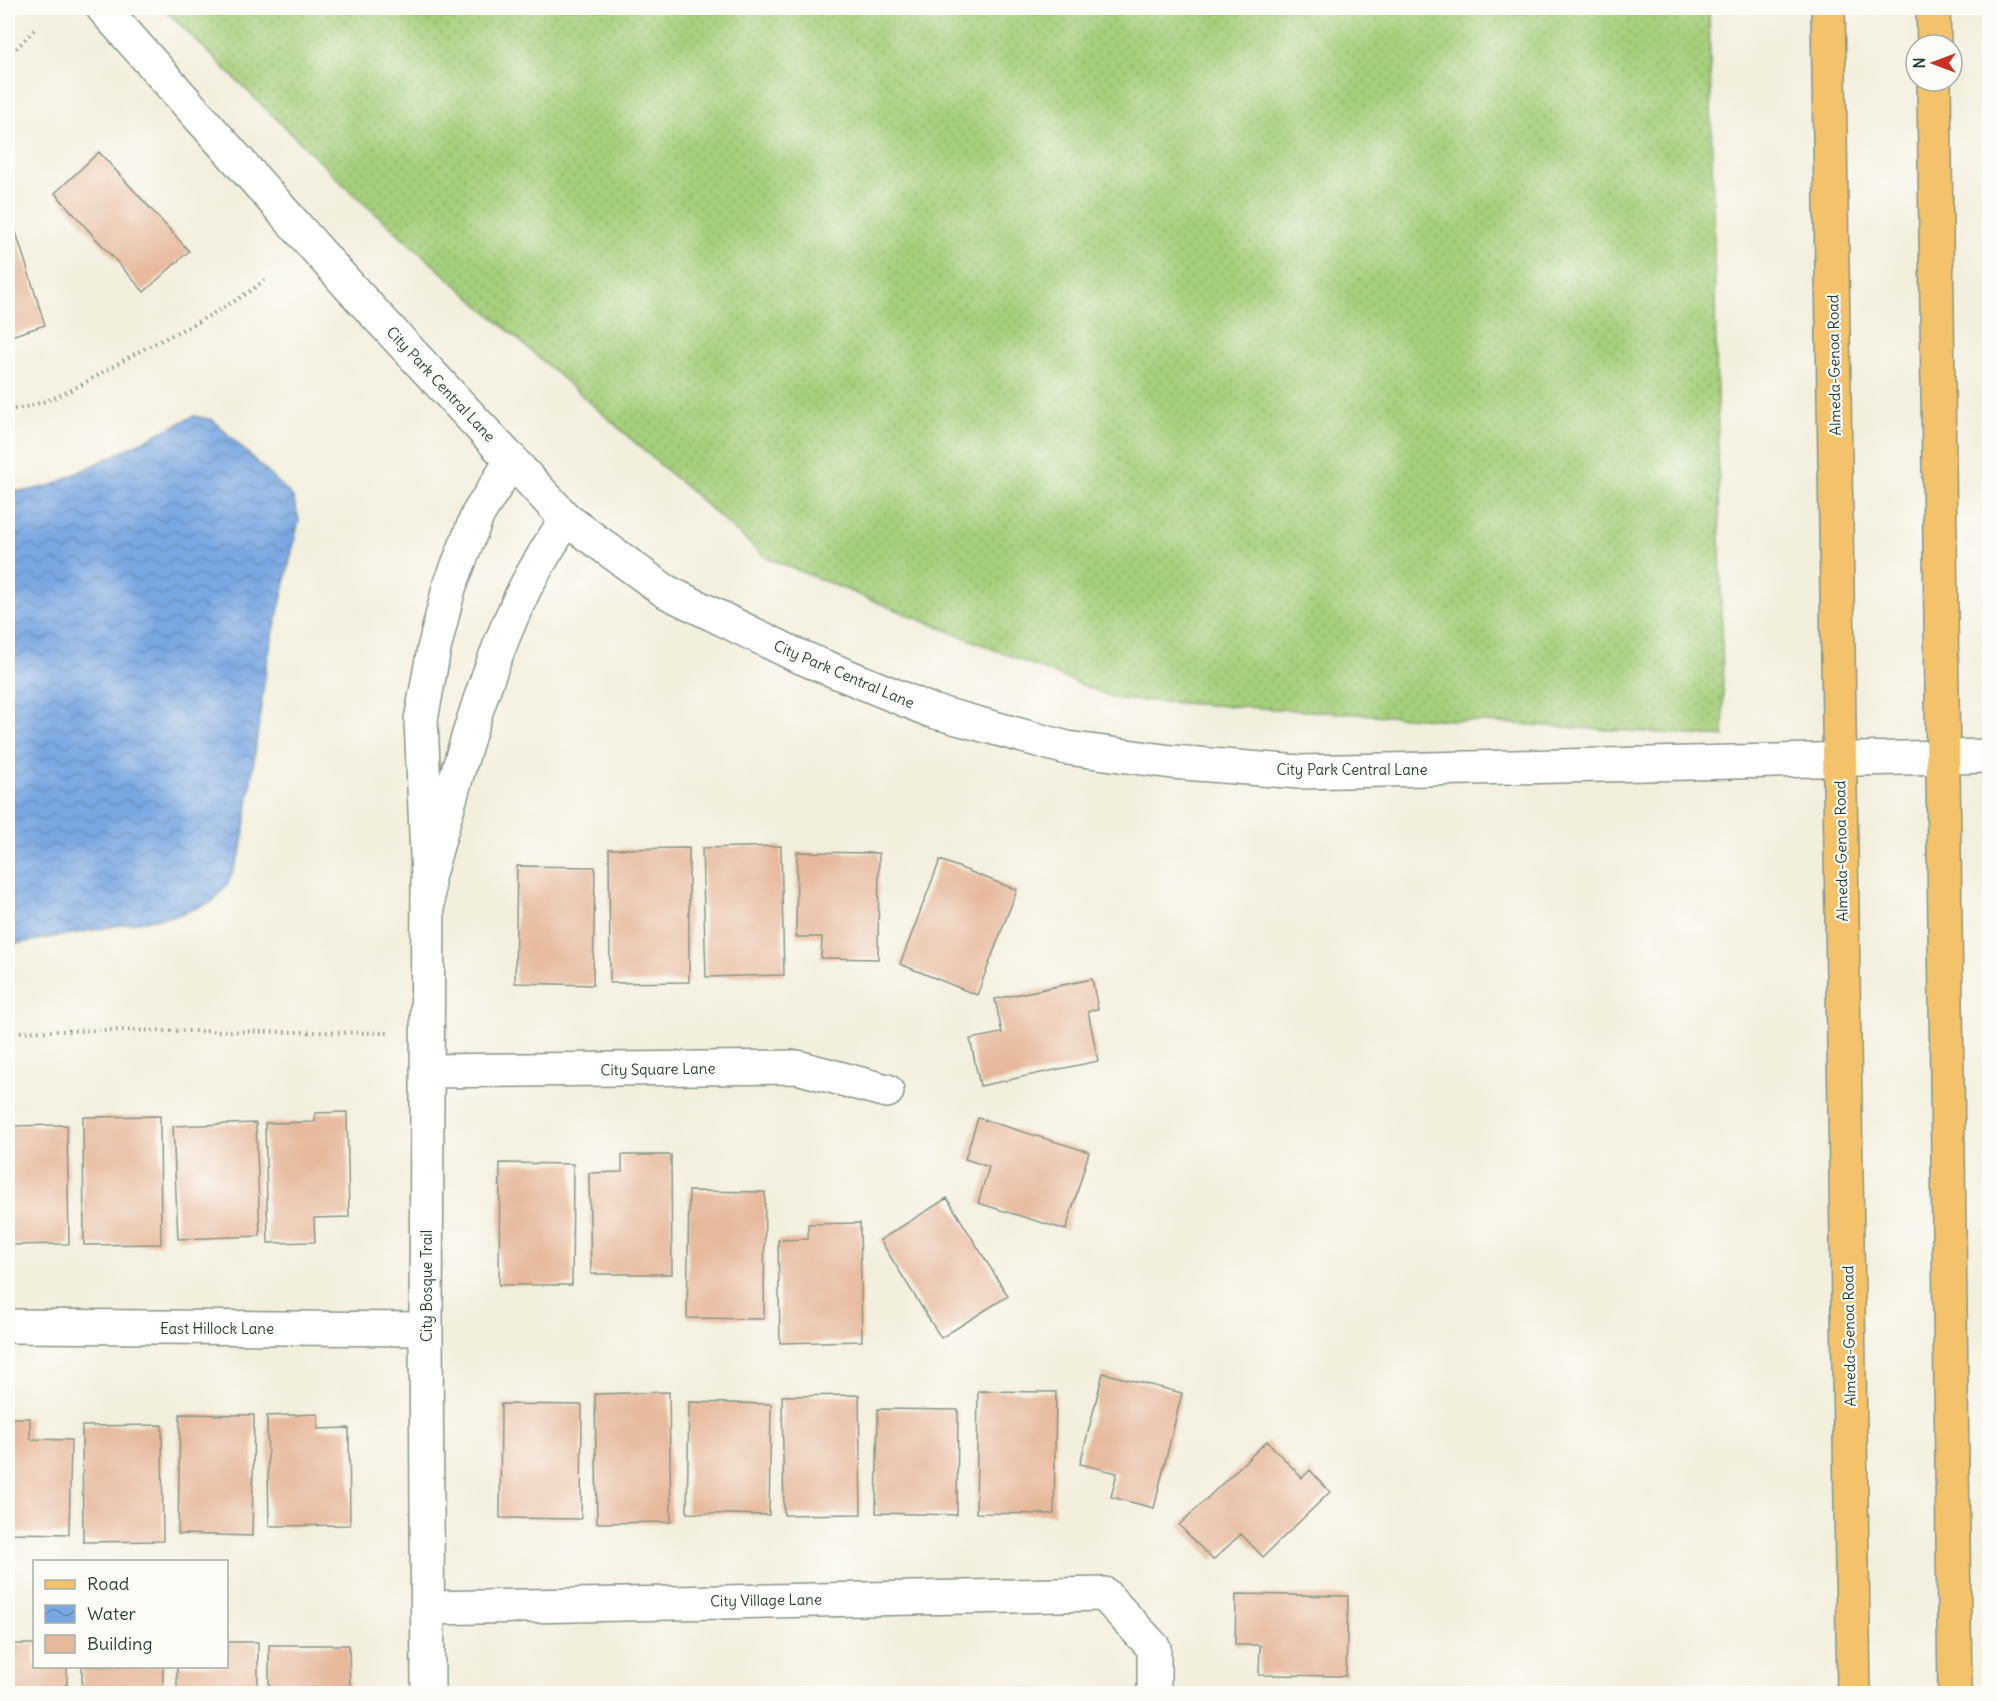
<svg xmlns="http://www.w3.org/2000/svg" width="1997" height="1701" font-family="Delius,sans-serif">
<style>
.grass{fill:url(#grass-dots);stroke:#628658;stroke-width:1.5}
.water{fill:url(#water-waves);stroke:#4c728b;stroke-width:1.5}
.building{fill:#e7b99c}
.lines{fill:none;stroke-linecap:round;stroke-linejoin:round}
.minor-casing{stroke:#899688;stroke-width:36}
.major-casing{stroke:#899688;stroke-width:36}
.path{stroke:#899688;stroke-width:4;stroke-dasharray:1.5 4.5;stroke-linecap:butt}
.minor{stroke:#fff;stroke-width:33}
.major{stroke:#f3c26a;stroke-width:33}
.labels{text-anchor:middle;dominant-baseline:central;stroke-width:4.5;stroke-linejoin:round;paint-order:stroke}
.street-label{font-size:15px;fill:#1f3d34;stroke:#fdfcf7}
</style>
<defs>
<pattern id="grass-dots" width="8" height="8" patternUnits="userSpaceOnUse" patternTransform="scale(1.5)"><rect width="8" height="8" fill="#a6cf7b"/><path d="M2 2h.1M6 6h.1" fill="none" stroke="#87a966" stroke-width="1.8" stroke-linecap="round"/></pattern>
<pattern id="water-waves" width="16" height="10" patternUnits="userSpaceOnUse" patternTransform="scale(1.5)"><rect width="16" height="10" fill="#79a7e2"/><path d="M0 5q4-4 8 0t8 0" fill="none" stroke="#6389b8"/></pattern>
</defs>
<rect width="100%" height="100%" fill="#fdfcf7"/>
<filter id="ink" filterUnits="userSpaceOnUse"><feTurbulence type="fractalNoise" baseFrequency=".0167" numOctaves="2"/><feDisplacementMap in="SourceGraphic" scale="12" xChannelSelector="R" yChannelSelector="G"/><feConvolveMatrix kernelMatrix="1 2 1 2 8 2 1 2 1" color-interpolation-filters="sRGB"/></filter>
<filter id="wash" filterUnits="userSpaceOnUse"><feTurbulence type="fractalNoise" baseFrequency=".008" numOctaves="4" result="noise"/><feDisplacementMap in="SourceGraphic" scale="24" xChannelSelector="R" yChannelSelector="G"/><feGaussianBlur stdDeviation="1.35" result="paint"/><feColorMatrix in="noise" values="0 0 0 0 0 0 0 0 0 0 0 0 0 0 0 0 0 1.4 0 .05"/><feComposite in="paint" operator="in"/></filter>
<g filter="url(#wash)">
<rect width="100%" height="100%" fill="#f3efdd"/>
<path class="grass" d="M 163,8 L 1709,8 L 1724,737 L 1117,699 L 765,557 L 351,192 Z"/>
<path class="water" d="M 194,416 L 213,420 L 293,497 L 299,520 L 267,662 L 242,849 L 228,883 L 212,902 L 177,915 L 8,945 L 8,491 L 27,491 L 53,485 Z"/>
<g id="blocks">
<path class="building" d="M 99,152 L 189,251 L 144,292 L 55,193 Z
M 15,229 L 45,325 L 8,337 L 8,232 Z
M 781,846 L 784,975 L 706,977 L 702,848 Z
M 689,848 L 689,982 L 610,983 L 609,849 Z
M 797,852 L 879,853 L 878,959 L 821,958 L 822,937 L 796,937 Z
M 940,860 L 1017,890 L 977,995 L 900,964 Z
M 517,866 L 595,867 L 593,985 L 515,983 Z
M 1092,979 L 1098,1009 L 1088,1011 L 1098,1061 L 980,1086 L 970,1039 L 1002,1033 L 995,999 Z
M 347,1112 L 349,1217 L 314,1218 L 315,1242 L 268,1243 L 265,1123 L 315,1122 L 315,1113 Z
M 160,1116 L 161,1244 L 84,1245 L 83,1117 Z
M 978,1118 L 1089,1152 L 1066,1230 L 978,1203 L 989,1167 L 965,1159 Z
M 256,1123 L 260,1236 L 178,1239 L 173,1126 Z
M 67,1125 L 69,1244 L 8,1245 L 8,1126 Z
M 622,1155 L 671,1155 L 672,1274 L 591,1274 L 589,1173 L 622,1172 Z
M 500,1163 L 573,1164 L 572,1285 L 499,1285 Z
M 689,1191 L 765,1192 L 764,1319 L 687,1318 Z
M 947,1198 L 1008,1296 L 941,1338 L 880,1240 Z
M 860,1223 L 862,1341 L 780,1343 L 778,1240 L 808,1239 L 808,1224 Z
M 1103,1373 L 1182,1393 L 1154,1508 L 1111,1497 L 1117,1473 L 1080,1464 Z
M 978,1391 L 1056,1392 L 1054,1514 L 976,1513 Z
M 669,1392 L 671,1522 L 597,1523 L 595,1394 Z
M 859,1395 L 861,1514 L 784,1515 L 782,1396 Z
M 689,1402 L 771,1404 L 769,1515 L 687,1513 Z
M 501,1404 L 582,1405 L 581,1519 L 500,1518 Z
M 878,1409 L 958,1410 L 957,1515 L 876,1513 Z
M 180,1414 L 254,1415 L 252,1536 L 178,1534 Z
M 318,1414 L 318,1429 L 349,1428 L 350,1525 L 269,1526 L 267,1416 Z
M 8,1418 L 30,1418 L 30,1439 L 71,1440 L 69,1534 L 8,1533 Z
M 162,1425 L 163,1541 L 83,1542 L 82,1426 Z
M 1267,1441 L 1302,1478 L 1310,1470 L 1330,1492 L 1263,1557 L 1241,1534 L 1213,1560 L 1179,1525 Z
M 1236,1594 L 1348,1596 L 1346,1676 L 1259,1675 L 1260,1645 L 1235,1645 Z
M 227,1642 L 258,1642 L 258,1694 L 177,1694 L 177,1666 L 226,1666 Z
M 8,1644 L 34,1644 L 34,1666 L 67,1666 L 67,1694 L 8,1694 Z
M 269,1645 L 349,1645 L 350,1694 L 269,1694 Z
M 82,1666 L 163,1666 L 163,1694 L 82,1694 Z
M 1054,1689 L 1054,1694 L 974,1694 L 974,1690 Z"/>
</g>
</g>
<g filter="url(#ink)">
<use href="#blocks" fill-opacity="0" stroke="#899688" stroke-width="1.5"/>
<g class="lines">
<defs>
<path id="minor" d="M 103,8 L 350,287 L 566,519 L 665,591 L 796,655 L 932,711 L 1067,748 L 1172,762 L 1300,772 L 1990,756
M 512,460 L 478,514 L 449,588 L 434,649 L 421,720 L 428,878 C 455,782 480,681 524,590 C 536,566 552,542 566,519
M 427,1071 L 797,1067 L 887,1091
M 8,1326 L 426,1329
M 428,1608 L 1104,1594 L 1154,1648 L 1154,1694
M 428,1694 L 426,1329 L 428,878"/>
<path id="major" d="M 1828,8 L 1854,1694
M 1933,8 L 1934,45
M 1934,81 L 1955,1694"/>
</defs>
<use href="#minor" class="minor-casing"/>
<use href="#major" class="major-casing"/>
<path class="path" d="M 8,57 L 36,28
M 8,410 C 59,404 97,374 142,350 C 185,328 228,309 266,279
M 8,1032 L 104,1030 L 391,1033"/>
<use href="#minor" class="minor"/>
<use href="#major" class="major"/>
</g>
</g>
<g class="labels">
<g class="street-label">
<text transform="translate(1834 365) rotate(-91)">Almeda-Genoa Road</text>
<text transform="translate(441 384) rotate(47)">City Park Central Lane</text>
<text transform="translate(844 674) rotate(23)">City Park Central Lane</text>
<text x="1352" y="769">City Park Central Lane</text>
<text transform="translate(1841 851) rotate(-91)">Almeda-Genoa Road</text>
<text transform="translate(658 1069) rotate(-1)">City Square Lane</text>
<text transform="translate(426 1286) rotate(-90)">City Bosque Trail</text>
<text x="217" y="1328">East Hillock Lane</text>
<text transform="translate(1849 1336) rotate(-91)">Almeda-Genoa Road</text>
<text transform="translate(766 1600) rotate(-1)">City Village Lane</text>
</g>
</g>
<rect width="1997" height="1701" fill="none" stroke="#fdfcf7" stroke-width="30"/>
<rect x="33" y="1560" width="195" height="108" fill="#fdfcf7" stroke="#a4b0a9" stroke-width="1.5"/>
<rect x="45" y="1580" width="30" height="9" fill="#f3c26a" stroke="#a4b0a9" stroke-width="1.5"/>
<text x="87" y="1590" font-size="18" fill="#1f3d34">Road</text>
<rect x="45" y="1605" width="30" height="18" fill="url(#water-waves)" stroke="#a4b0a9" stroke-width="1.5"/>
<text x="87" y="1620" font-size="18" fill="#1f3d34">Water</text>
<rect x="45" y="1635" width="30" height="18" fill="#e7b99c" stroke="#a4b0a9" stroke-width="1.5"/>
<text x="87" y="1650" font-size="18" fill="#1f3d34">Building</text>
<g transform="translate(1934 63) rotate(270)"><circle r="28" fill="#fdfcf7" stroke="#a4b0a9" stroke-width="1.5"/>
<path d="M0-4.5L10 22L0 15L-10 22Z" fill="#c8321e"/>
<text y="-9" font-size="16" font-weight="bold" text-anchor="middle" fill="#1f3d34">N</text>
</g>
</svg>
